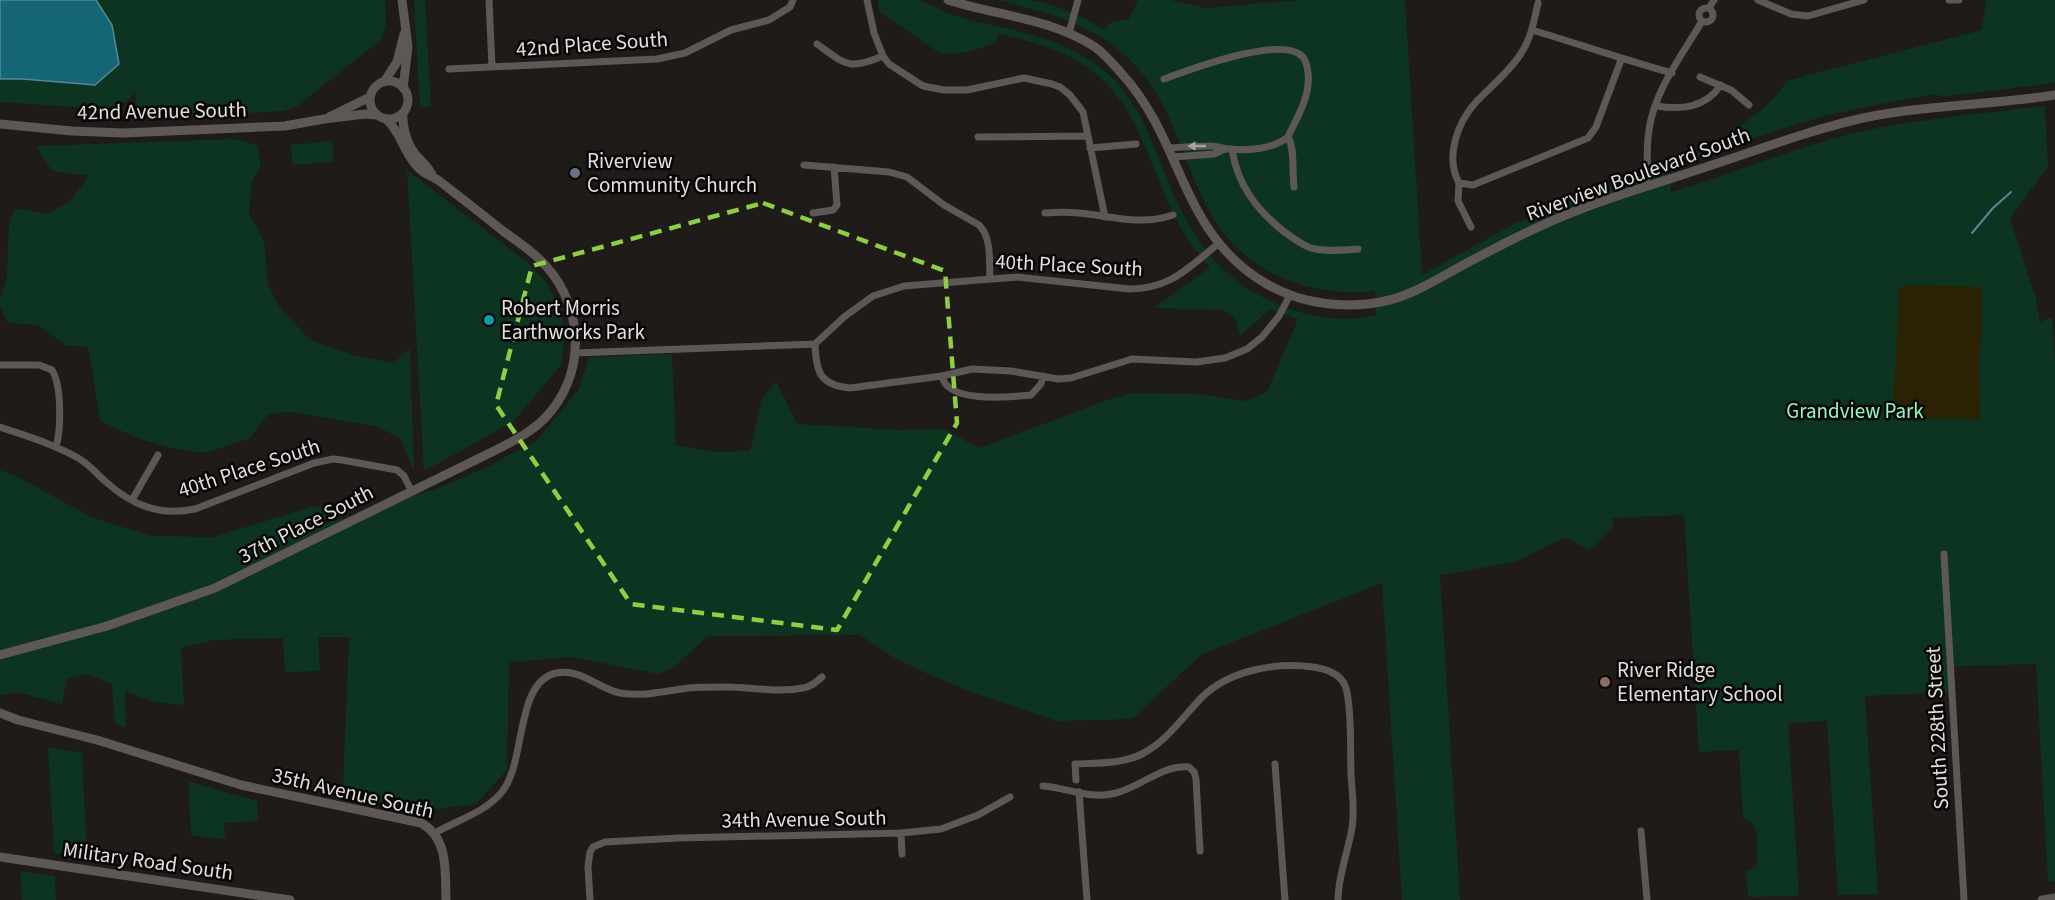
<svg xmlns="http://www.w3.org/2000/svg" width="2055" height="900" font-family="'Source Sans 3',sans-serif">
<style>
.green{fill:#0c3420}
.sand{fill:#2a2202}
.water{fill:#146576;stroke:#528995;stroke-width:1.5}
.lines{fill:none;stroke-linecap:round;stroke-linejoin:round}
.stream{stroke:#528995;stroke-width:2}
.street{stroke:#5d5855;stroke-width:7}
.secondary{stroke:#5d5855;stroke-width:9}
.oneway{fill:#a6a2a0}
.marked{fill:none;stroke:#8fcd42;stroke-width:4.5;stroke-dasharray:12 8;stroke-linejoin:round}
.worship-dot{fill:#6b7280;stroke:#080606;stroke-width:2}
.culture-dot{fill:#0f9aa8;stroke:#080606;stroke-width:2}
.education-dot{fill:#8d6e63;stroke:#080606;stroke-width:2}
.labels{text-anchor:middle;dominant-baseline:central;stroke-width:5;stroke-linejoin:round;paint-order:stroke}
.street-label{font-size:21px;fill:#e1dedd;stroke:#080606}
.poi-label{font-size:21px;fill:#e1dedd;stroke:#080606;text-anchor:start}
.park-label{font-size:21px;fill:#90f8bf;stroke:#080606}
</style>
<rect width="100%" height="100%" fill="#1f1b19"/>
<path class="green" d="M 96,0 L 385,0 L 386,23 L 382,39 L 297,106 L 283,111 L 159,118 L 137,106 L 135,90 L 128,101 L 109,108 L 91,108 L 0,102 L 0,79 L 23,79 L 112,25 Z
M 414,0 L 425,0 L 431,107 L 420,107 Z
M 878,0 C 890,0 907,0 919,0 C 931,4 943,12 956,16 C 1012,32 1071,36 1114,80 C 1135,101 1146,127 1157,154 C 1185,224 1207,276 1282,306 C 1311,317 1346,323 1376,315 L 1375,291 C 1299,299 1232,266 1201,195 C 1181,151 1169,101 1135,65 C 1096,24 1051,13 997,0 C 1008,0 1020,0 1031,0 C 1057,5 1082,16 1105,30 L 1111,22 L 1129,19 L 1138,0 L 1170,0 L 1205,8 L 1300,0 L 1405,0 L 1422,275 L 1510,226 L 1554,206 L 1669,168 L 1671,192 C 1725,177 1777,154 1832,139 C 1901,120 1974,115 2045,106 L 2048,169 L 2046,169 L 2010,218 L 2035,296 L 2040,322 L 2052,317 L 2055,359 L 2055,881 L 2048,882 L 2036,664 L 1963,666 L 1952,667 L 1953,692 L 1865,696 L 1878,894 L 1838,895 L 1827,721 L 1788,723 L 1799,896 L 1748,897 L 1746,872 L 1757,866 C 1756,852 1763,821 1743,819 L 1739,750 L 1699,752 L 1684,515 L 1611,518 L 1614,526 L 1589,550 L 1565,537 L 1515,562 L 1440,575 L 1460,900 L 1402,900 L 1382,583 L 1202,654 L 1132,719 L 1057,721 L 977,694 L 928,674 L 891,656 L 860,635 L 708,636 L 673,668 L 658,674 L 572,657 L 509,662 L 507,770 L 476,804 L 431,810 L 431,815 L 414,809 L 374,801 L 374,797 L 343,789 L 349,637 L 318,637 L 320,671 L 285,672 L 283,638 L 214,640 L 181,648 L 184,705 L 154,702 L 125,691 L 126,728 L 115,723 L 112,684 L 86,674 L 67,679 L 62,704 L 17,692 L 0,696 L 0,470 L 16,476 L 93,518 L 153,536 L 213,537 L 311,507 L 333,508 L 319,526 L 438,488 L 494,464 L 510,454 L 529,446 L 539,438 L 579,389 L 589,357 L 672,354 L 676,445 L 712,452 L 750,451 L 762,399 L 776,381 L 797,424 L 899,430 L 944,429 L 979,448 L 1102,402 L 1132,393 L 1197,394 L 1246,401 L 1267,392 L 1298,319 L 1270,309 L 1240,336 L 1234,316 L 1223,310 L 1154,308 L 1210,267 C 1195,251 1183,234 1174,215 C 1145,155 1136,92 1072,58 C 1049,45 1023,40 998,34 L 996,43 L 966,52 L 941,54 L 879,11 Z
M 1986,0 L 2055,0 L 2055,83 L 1940,97 L 1941,95 L 1933,95 L 1896,101 L 1828,115 L 1784,128 L 1685,162 C 1712,144 1773,110 1786,81 L 1982,30 Z
M 235,139 L 257,145 L 261,165 L 252,181 L 249,214 L 264,241 L 268,284 L 279,307 L 310,340 L 353,355 L 393,363 L 410,349 L 414,471 L 400,438 L 378,427 L 292,412 L 268,414 L 250,438 L 205,453 L 167,447 L 137,438 L 100,421 L 92,368 L 87,346 L 66,346 L 40,326 L 7,322 L 0,306 L 0,299 L 7,277 L 9,219 L 17,208 L 48,214 L 70,201 L 89,176 L 52,171 L 36,146 Z
M 332,141 L 334,162 L 292,165 L 291,145 Z
M 407,170 L 527,262 L 546,282 L 559,306 L 565,334 L 561,365 L 513,422 L 424,471 Z
M 48,747 L 82,753 L 87,858 L 54,853 Z
M 188,781 L 257,801 L 258,821 L 224,823 L 225,840 L 191,835 Z
M 20,871 L 55,876 L 56,900 L 22,900 Z"/>
<path class="sand" d="M 1906,285 L 1981,287 L 1982,329 L 1979,360 L 1980,419 L 1893,419 L 1899,289 Z"/>
<path class="water" d="M 0,0 L 96,0 L 112,25 L 119,64 L 95,85 L 23,79 L 0,79 Z"/>
<g class="lines">
<path class="stream" d="M 1972,233 L 1993,208 L 2011,192"/>
<path class="street" d="M 489,0 L 492,67
M 867,0 L 874,33 L 883,56 L 889,64 L 923,86 L 944,90 L 967,90 L 1024,78 L 1052,84 L 1060,87 L 1070,95 L 1083,112 L 1105,217
M 1758,0 L 1791,14 L 1808,16 L 1864,0
M 1949,0 L 1959,0
M1699 15a7 7 0 1 1 14 0a7 7 0 1 1-14 0Z
M 1709,8 L 1714,0
M 1532,30 C 1579,44 1624,60 1672,73
M 1069,33 L 1078,0
M 817,44 C 845,64 848,71 883,56
M 449,69 L 657,59 L 685,53 L 731,30 L 769,20 L 790,7 L 793,0
M 1700,77 L 1731,90 L 1749,105
M 1164,79 C 1189,70 1282,34 1303,57 C 1308,64 1309,77 1308,84 C 1307,102 1295,121 1288,137
M 1656,106 C 1682,110 1705,108 1721,85
M 978,137 L 1087,136
M 1288,137 C 1295,148 1292,172 1294,187
M 1090,148 L 1136,144
M 1169,148 C 1183,147 1197,146 1211,146 C 1218,146 1224,149 1230,149 C 1249,151 1273,149 1288,137
M 1232,149 C 1237,184 1256,209 1283,231 C 1292,237 1301,245 1311,248 C 1326,252 1343,250 1358,249
M 1173,157 L 1214,154 L 1225,149
M 804,165 L 889,172 L 907,177 L 944,205 L 979,225 C 992,238 989,261 990,278
M 1459,183 C 1445,157 1457,123 1476,102 C 1491,86 1508,73 1520,55 C 1531,39 1534,21 1538,3
M 1648,186 C 1647,167 1646,148 1649,130 C 1654,91 1683,54 1702,21
M 813,213 L 833,210 L 837,205 L 834,167
M 1045,213 C 1057,212 1068,212 1079,213 C 1111,216 1140,226 1173,215
M 1471,227 L 1458,201 L 1459,183 L 1473,185 L 1588,138 L 1596,127 L 1621,60
M 815,344 C 816,371 819,385 850,388 L 942,376 L 972,369 L 1011,371 L 1058,379 L 1071,378 L 1132,359 L 1196,362 L 1225,358 L 1247,349 L 1262,337 L 1279,316 L 1290,295
M 815,344 L 844,317 L 873,296 L 904,286 L 1017,277 L 1129,289 C 1170,289 1188,268 1218,244
M 575,353 L 815,344
M 0,365 L 39,365 L 52,370 C 62,386 61,430 56,447
M 942,376 C 947,404 1010,397 1031,395 L 1041,384 L 1043,376
M 0,427 C 26,436 54,444 78,458 C 89,464 97,474 106,482 C 133,506 160,516 195,509 L 314,463 L 333,459 L 342,460 L 397,470 L 404,476 L 412,492
M 132,500 L 158,455
M 1944,554 L 1964,900
M 1275,764 L 1285,900
M 1076,780 L 1075,764 C 1097,763 1122,764 1142,754 C 1167,741 1183,717 1202,697 C 1230,670 1276,662 1313,667 C 1328,669 1344,675 1347,692 C 1352,719 1350,746 1351,774 C 1352,792 1355,810 1352,828 C 1348,852 1338,876 1338,900
M 1043,786 C 1069,788 1090,800 1116,793 C 1143,786 1161,765 1189,767 L 1194,772 L 1196,779 L 1200,851
M 1079,792 L 1087,900
M 1641,831 L 1647,900
M 435,833 C 457,820 484,813 501,793 C 527,763 514,683 556,673 C 581,668 597,688 620,693 C 643,697 666,691 688,688 C 700,687 713,687 725,687 C 751,687 777,693 803,688 C 811,687 816,682 822,677
M 901,833 L 902,854
M 590,900 L 588,867 L 590,852 L 593,847 L 605,842 L 679,838 L 901,833 L 941,829 L 978,815 L 1010,797"/>
<path class="secondary" d="M 402,0 L 408,47 L 403,88
M 948,0 C 998,16 1050,18 1095,47 C 1105,54 1114,65 1122,74 C 1184,142 1180,233 1265,283 C 1302,305 1348,310 1390,300 C 1416,293 1441,277 1465,264 C 1503,244 1541,224 1581,209 C 1617,195 1655,184 1691,172 C 1748,154 1805,131 1863,118 C 1926,105 1991,105 2055,95
M370 100a19 19 0 1 1 38 0a19 19 0 1 1-38 0Z
M 384,82 L 397,62 L 404,34
M 403,113 C 402,127 407,143 415,154 C 422,162 430,168 433,177
M 329,117 L 370,97
M 0,124 L 72,131 L 123,133 L 285,126 L 324,119 L 365,114 L 377,115
M 0,655 L 107,626 L 215,588 L 502,447 C 517,439 532,431 544,419 C 586,377 585,309 546,266 C 534,252 518,242 503,231 C 482,214 460,197 438,180 C 429,175 422,173 415,164 C 403,150 400,131 386,119
M 0,713 L 18,720 L 97,740 L 241,785 L 421,823 C 449,838 445,872 446,900
M 0,857 L 290,900
M 2042,900 L 2055,898"/>
</g>
<defs><path id="oneway-solid" d="M-6-.8H1V-3.2L6.5 0L1 3.2V.8H-6Z" transform="scale(1.5)"/></defs>
<use class="oneway" href="#oneway-solid" transform="translate(1197 146) rotate(180)"/>
<path class="marked" d="M 763,203 L 945,271 L 957,423 L 837,630 L 631,604 L 496,405 L 532,266 Z"/>
<circle class="worship-dot" cx="575" cy="173" r="6"/>
<circle class="culture-dot" cx="489" cy="320" r="6"/>
<circle class="education-dot" cx="1605" cy="682" r="6"/>
<g class="labels">
<g class="street-label">
<text transform="translate(592 44) rotate(-4)">42nd Place South</text>
<text transform="translate(162 111) rotate(-1)">42nd Avenue South</text>
<text transform="translate(1638 174) rotate(-20)">Riverview Boulevard South</text>
<text transform="translate(1069 265) rotate(3)">40th Place South</text>
<text transform="translate(249 468) rotate(-18)">40th Place South</text>
<text transform="translate(306 524) rotate(-27)">37th Place South</text>
<text transform="translate(1937 728) rotate(-93)">South 228th Street</text>
<text transform="translate(353 793) rotate(13)">35th Avenue South</text>
<text transform="translate(804 819) rotate(-1)">34th Avenue South</text>
<text transform="translate(148 861) rotate(8)">Military Road South</text>
</g>
<g class="poi-label">
<text x="587" y="161">Riverview<tspan x="587" dy="24">Community Church</tspan></text>
<text x="501" y="308">Robert Morris<tspan x="501" dy="24">Earthworks Park</tspan></text>
<text x="1617" y="670">River Ridge<tspan x="1617" dy="24">Elementary School</tspan></text>
</g>
<g class="park-label">
<text x="1855" y="411">Grandview Park</text>
</g>
</g>
</svg>
